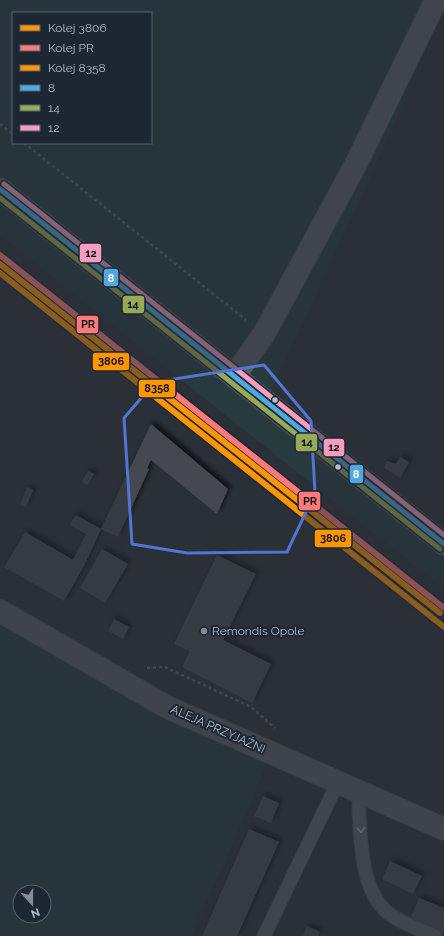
<svg xmlns="http://www.w3.org/2000/svg" width="444" height="936" font-family="Raleway,sans-serif">
<style>
.green{fill:#273a3e;fill-rule:evenodd}
.building{fill:#444950;filter:url(#shadow)}
.lines{fill:none;stroke-linecap:round;stroke-linejoin:round}
.lane-casing{stroke:#484c53;stroke-width:15}
.street-casing{stroke:#484c53;stroke-width:24}
.secondary-casing{stroke:#484c53;stroke-width:24}
.path{stroke:#5d636a;stroke-width:2.5;stroke-dasharray:3 3;stroke-linecap:butt}
.lane{stroke:#5a5e66;stroke-width:13}
.street{stroke:#5a5e66;stroke-width:22}
.secondary{stroke:#595d64;stroke-width:22}
.bus-1-casing{stroke:#1d2633;stroke-width:8}
.bus-2-casing{stroke:#1d2633;stroke-width:8}
.bus-3-casing{stroke:#1d2633;stroke-width:8}
.bus-1{stroke:#4fa8df;stroke-width:5}
.bus-2{stroke:#97ab56;stroke-width:5}
.bus-3{stroke:#f49dc0;stroke-width:5}
.rail-1-casing{stroke:#1d2633;stroke-width:9}
.rail-2-casing{stroke:#1d2633;stroke-width:9}
.rail-3-casing{stroke:#1d2633;stroke-width:9}
.rail-1{stroke:#ff9500;stroke-width:6}
.rail-2{stroke:#fe7a7a;stroke-width:6}
.rail-3{stroke:#ff9500;stroke-width:6}
.oneway{stroke:#a2a9b5}
.marked{fill:none;stroke:#5274d3;stroke-width:3;stroke-linejoin:round}
.bus-dot{fill:#b4bcc9;stroke:#1d2633;stroke-width:1.5}
.poi-dot{fill:#848b96;stroke:#1d2633;stroke-width:1.5}
.labels{text-anchor:middle;dominant-baseline:central;stroke-width:4;stroke-linejoin:round;paint-order:stroke}
.poi-label{font-size:12px;fill:#b4bcc9;stroke:#1d2633;text-anchor:start}
.street-label{font-size:12px;fill:#b4bcc9;stroke:#1d2633}
.line-badge{stroke:#1d2633;stroke-width:1.5}
.badge-label{font-size:11px;text-anchor:middle;font-weight:bold;fill:#fff}
.pale-badge-label{font-size:11px;text-anchor:middle;font-weight:bold;fill:#111}
</style>
<defs>
<filter id="shadow"><feDropShadow dx="3.5" dy="-3.5" stdDeviation="2" flood-color="#0009"/></filter>
</defs>
<rect width="100%" height="100%" fill="#2a3038"/>
<path class="green" d="M 0,0 L 444,0 L 444,9 L 370,178 L 266,402 L 444,544 L 444,588 L 354,518 L 0,235 ZM 13,13 L 151,13 L 151,143 L 13,143 Z
M 0,611 L 271,752 L 247,812 L 191,936 L 0,936 ZM 20,892 L 44,892 L 44,916 L 20,916 Z"/>
<path class="building" d="M 151,424 L 228,489 L 217,514 L 151,460 L 147,468 L 149,469 L 118,537 L 101,529 Z
M 400,457 L 409,462 L 400,478 L 384,468 L 387,461 L 396,464 Z
M 88,471 L 94,474 L 88,485 L 82,482 Z
M 27,487 L 33,490 L 26,507 L 20,505 Z
M 76,515 L 101,529 L 84,566 L 64,601 L 4,567 L 25,532 L 73,560 L 86,534 L 71,526 L 71,522 Z
M 102,549 L 128,564 L 105,603 L 80,588 Z
M 217,555 L 256,574 L 223,640 L 271,664 L 252,703 L 182,667 L 190,651 L 174,644 Z
M 114,619 L 129,627 L 123,639 L 108,631 Z
M 263,796 L 279,803 L 271,823 L 254,816 Z
M 249,829 L 279,842 L 237,936 L 202,936 Z
M 390,861 L 422,876 L 413,894 L 382,879 Z
M 419,898 L 444,908 L 444,934 L 410,919 Z
M 307,926 L 320,932 L 318,936 L 303,936 Z"/>
<g class="lines">
<defs>
<path id="lane" d="M 358,791 C 361,828 357,887 388,913 C 402,924 419,929 435,936
M 264,936 L 338,782"/>
<path id="street" d="M 234,376 L 264,334 L 357,162 L 436,0"/>
<path id="secondary" d="M 0,189 L 444,544
M 0,611 L 167,707 L 444,829"/>
</defs>
<use href="#lane" class="lane-casing"/>
<use href="#street" class="street-casing"/>
<use href="#secondary" class="secondary-casing"/>
<path class="path" d="M 0,124 L 13,134
M 24,143 L 246,320
M 147,668 L 165,667 L 251,707 L 275,728"/>
<use href="#lane" class="lane"/>
<use href="#street" class="street"/>
<use href="#secondary" class="secondary"/>
<defs>
<path id="bus-1" d="M 0,189 L 444,544"/>
<path id="bus-2" d="M 0,198 L 440,549"/>
<path id="bus-3" d="M 4,184 L 444,535"/>
</defs>
<use href="#bus-1" class="bus-1-casing"/>
<use href="#bus-2" class="bus-2-casing"/>
<use href="#bus-3" class="bus-3-casing"/>
<use href="#bus-1" class="bus-1"/>
<use href="#bus-2" class="bus-2"/>
<use href="#bus-3" class="bus-3"/>
<defs>
<path id="rail-1" d="M 0,273 L 444,627"/>
<path id="rail-2" d="M 0,255 L 444,608"/>
<path id="rail-3" d="M 0,264 L 440,613"/>
</defs>
<use href="#rail-1" class="rail-1-casing"/>
<use href="#rail-2" class="rail-2-casing"/>
<use href="#rail-3" class="rail-3-casing"/>
<use href="#rail-1" class="rail-1"/>
<use href="#rail-2" class="rail-2"/>
<use href="#rail-3" class="rail-3"/>
</g>
<defs><path id="oneway-chevron" d="M-2-3.5L2.5 0L-2 3.5" fill="none" stroke-width="1.6" stroke-linecap="round" stroke-linejoin="round"/></defs>
<use class="oneway" href="#oneway-chevron" transform="translate(361 830) rotate(86)"/>
<path d="M0 0H444V936H0ZM 264,365 L 311,421 L 315,493 L 287,552 L 187,553 L 132,544 L 124,418 L 155,382 Z" fill="#2a3038" fill-opacity=".55" fill-rule="evenodd"/>
<path class="marked" d="M 264,365 L 311,421 L 315,493 L 287,552 L 187,553 L 132,544 L 124,418 L 155,382 Z"/>
<g class="bus-dot">
<circle cx="275" cy="400" r="3.5"/>
<circle cx="338" cy="467" r="3.5"/>
</g>
<circle class="poi-dot" cx="204" cy="631" r="4"/>
<g class="labels">
<g class="poi-label">
<text x="212" y="631">Remondis Opole</text>
</g>
<g class="street-label">
<text transform="translate(218 729) rotate(24)">ALEJA PRZYJAŹNI</text>
</g>
</g>
<g class="line-badge">
<rect x="79" y="243" width="23" height="20" rx="4" fill="#f49dc0"/>
<rect x="103" y="268" width="16" height="19" rx="4" fill="#4fa8df"/>
<rect x="122" y="295" width="23" height="19" rx="4" fill="#97ab56"/>
<rect x="76" y="315" width="23" height="19" rx="4" fill="#fe7a7a"/>
<rect x="92" y="352" width="38" height="19" rx="4" fill="#ff9500"/>
<rect x="138" y="379" width="38" height="19" rx="4" fill="#ff9500"/>
<rect x="295" y="433" width="23" height="19" rx="4" fill="#97ab56"/>
<rect x="323" y="438" width="22" height="19" rx="4" fill="#f49dc0"/>
<rect x="349" y="464" width="15" height="20" rx="4" fill="#4fa8df"/>
<rect x="298" y="491" width="23" height="20" rx="4" fill="#fe7a7a"/>
<rect x="314" y="529" width="38" height="19" rx="4" fill="#ff9500"/>
</g>
<g class="badge-label">
<text x="111" y="282">8</text>
<text x="356" y="478">8</text>
</g>
<g class="pale-badge-label">
<text x="91" y="257">12</text>
<text x="133" y="308">14</text>
<text x="88" y="328">PR</text>
<text x="111" y="365">3806</text>
<text x="157" y="392">8358</text>
<text x="307" y="446">14</text>
<text x="334" y="451">12</text>
<text x="310" y="505">PR</text>
<text x="333" y="542">3806</text>
</g>
<rect x="12" y="12" width="140" height="132" fill="#1d2633" stroke="#59626f"/>
<rect x="20" y="25" width="20" height="6" fill="#ff9500" stroke="#59626f"/>
<text x="48" y="32" font-size="12" fill="#b4bcc9">Kolej 3806</text>
<rect x="20" y="45" width="20" height="6" fill="#fe7a7a" stroke="#59626f"/>
<text x="48" y="52" font-size="12" fill="#b4bcc9">Kolej PR</text>
<rect x="20" y="65" width="20" height="6" fill="#ff9500" stroke="#59626f"/>
<text x="48" y="72" font-size="12" fill="#b4bcc9">Kolej 8358</text>
<rect x="20" y="85" width="20" height="6" fill="#4fa8df" stroke="#59626f"/>
<text x="48" y="92" font-size="12" fill="#b4bcc9">8</text>
<rect x="20" y="105" width="20" height="6" fill="#97ab56" stroke="#59626f"/>
<text x="48" y="112" font-size="12" fill="#b4bcc9">14</text>
<rect x="20" y="125" width="20" height="6" fill="#f49dc0" stroke="#59626f"/>
<text x="48" y="132" font-size="12" fill="#b4bcc9">12</text>
<g transform="translate(32 904) rotate(159)"><circle r="19" fill="#1d2633" stroke="#59626f"/>
<path d="M0-3L7 15L0 10L-7 15Z" fill="#848b96"/>
<text y="-6" font-size="11" font-weight="bold" text-anchor="middle" fill="#b4bcc9">N</text>
</g>
</svg>
